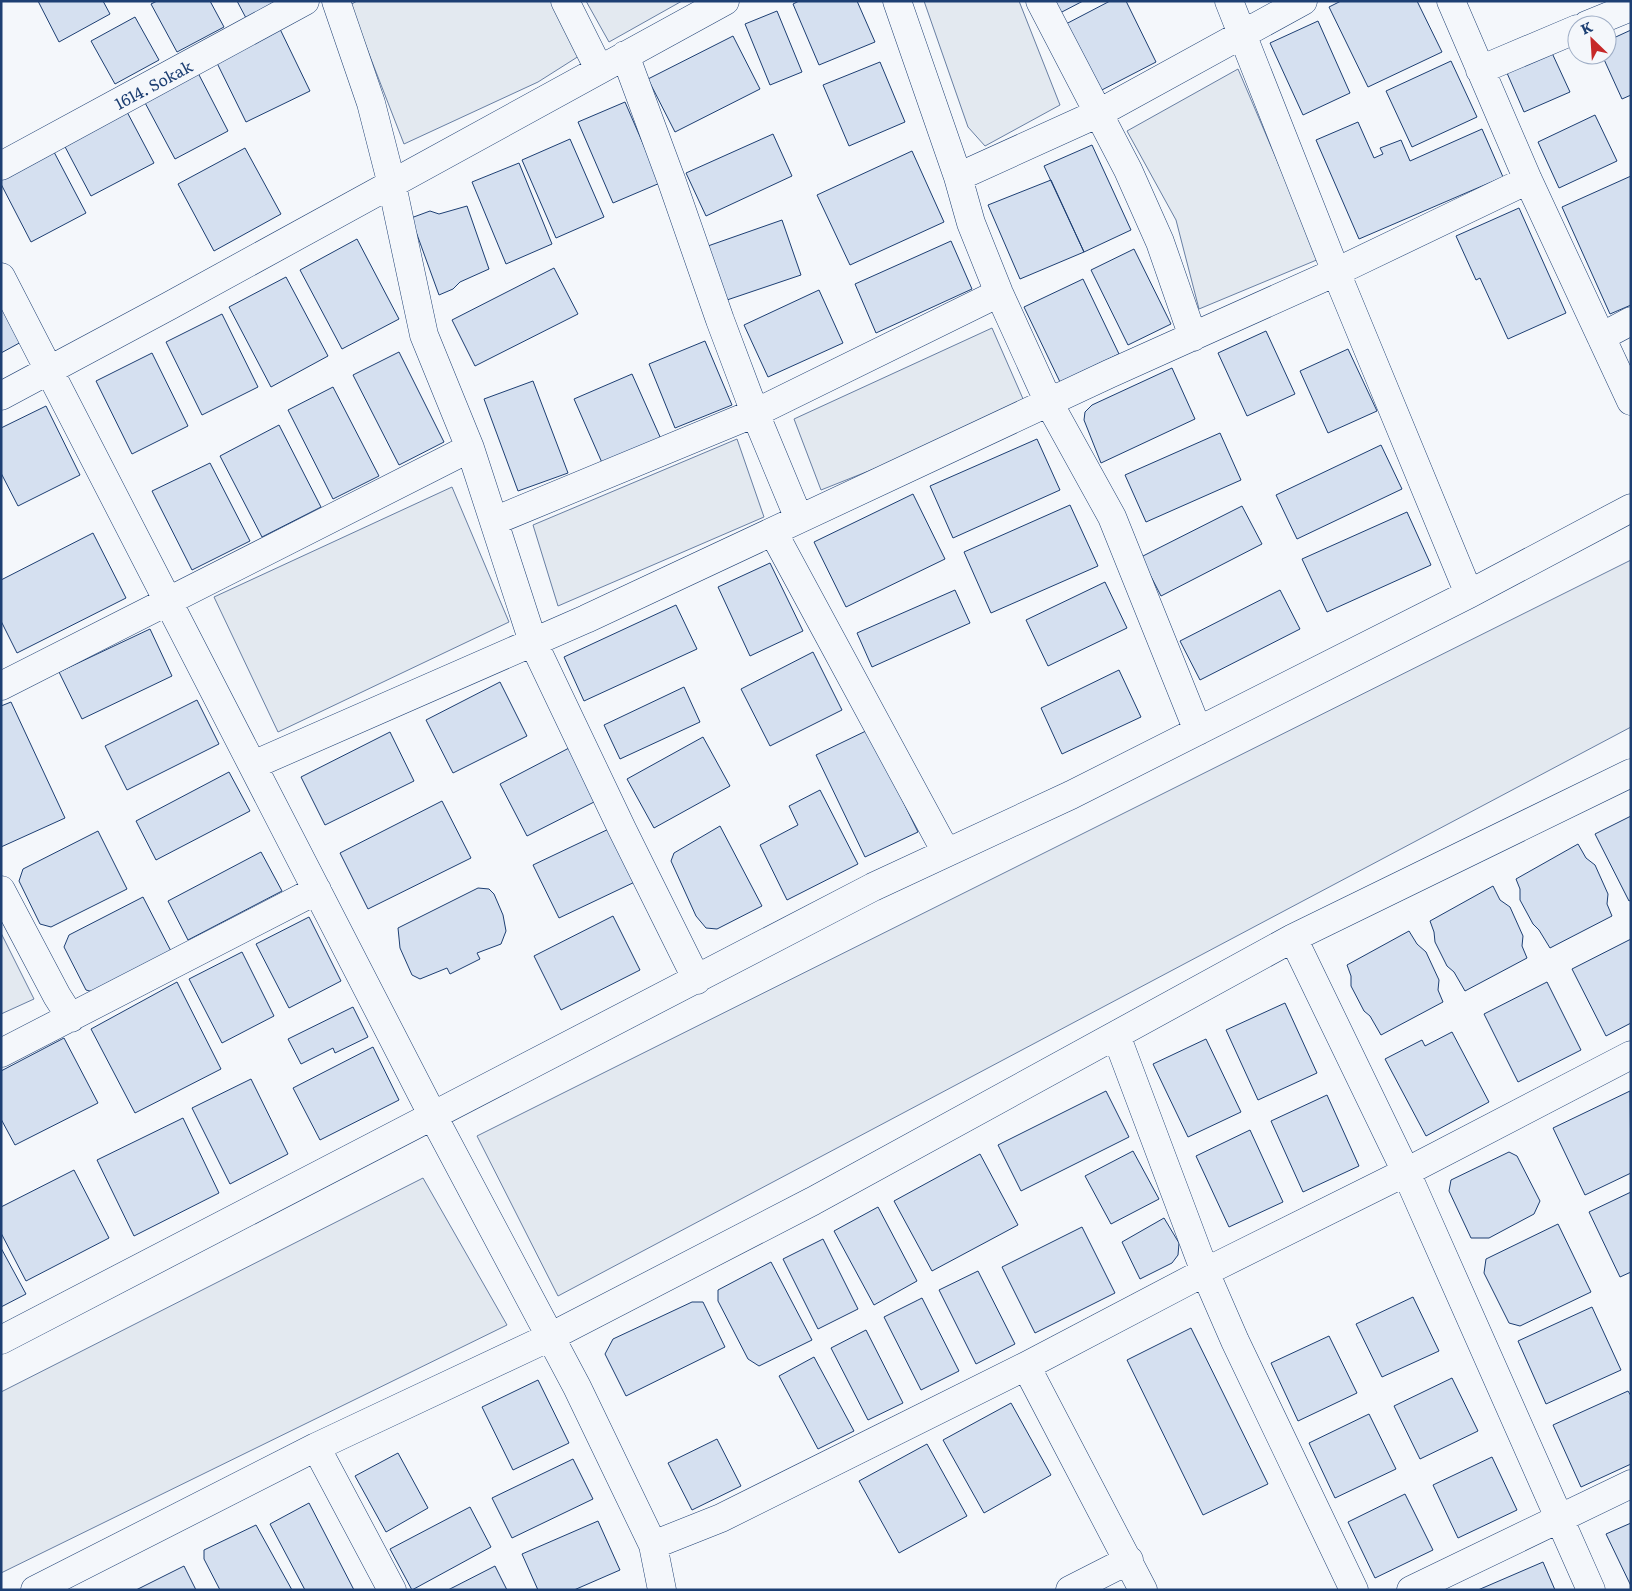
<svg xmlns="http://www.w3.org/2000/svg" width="1632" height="1591" font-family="Literata,serif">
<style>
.green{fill:#e3e9f0;stroke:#687fa3}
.building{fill:#d5e0f0;stroke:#1d3f73}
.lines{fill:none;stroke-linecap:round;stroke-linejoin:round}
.minor-casing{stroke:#1d3f73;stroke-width:29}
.minor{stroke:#f4f7fb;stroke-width:28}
.labels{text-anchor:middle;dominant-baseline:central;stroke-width:4;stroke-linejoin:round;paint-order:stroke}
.street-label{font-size:16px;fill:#1d3f73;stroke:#f4f7fb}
</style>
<rect width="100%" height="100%" fill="#f4f7fb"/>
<path class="green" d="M 357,1 L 553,1 L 579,56 L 538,82 L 404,144 L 350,5 Z
M 586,1 L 682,1 L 609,42 Z
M 924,1 L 1019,1 L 1060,105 L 985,146 L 968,127 Z
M 1238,69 L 1319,259 L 1199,309 L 1176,220 L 1127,131 Z
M 992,328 L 1027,408 L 821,490 L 794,419 Z
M 737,439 L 764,517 L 558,606 L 533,525 Z
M 452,487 L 509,622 L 278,732 L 214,597 Z
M 1631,560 L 1631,727 L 558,1296 L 477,1136 Z
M 1,933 L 34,999 L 1,1014 Z
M 423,1178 L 507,1325 L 1,1573 L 1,1392 Z"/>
<path class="building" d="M 38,1 L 103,1 L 110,14 L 59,42 Z
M 157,1 L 210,1 L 224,27 L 177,52 L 151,4 Z
M 237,1 L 279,1 L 246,18 Z
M 799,1 L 857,1 L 875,42 L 819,65 L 793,4 Z
M 1054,1 L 1083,1 L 1060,13 Z
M 1110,1 L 1126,1 L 1156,62 L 1098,92 L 1064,25 Z
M 1341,1 L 1417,1 L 1442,52 L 1368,87 L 1329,7 Z
M 777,11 L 802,72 L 770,85 L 745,24 Z
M 135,17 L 159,60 L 115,84 L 91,41 Z
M 1318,21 L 1350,93 L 1303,115 L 1270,43 Z
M 279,27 L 310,91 L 246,122 L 215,59 Z
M 1631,30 L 1631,95 L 1622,99 L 1602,55 L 1607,55 L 1607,41 Z
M 733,36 L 760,89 L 675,132 L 648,79 Z
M 1552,53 L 1570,92 L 1524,112 L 1507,73 Z
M 1451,61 L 1477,117 L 1412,147 L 1386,91 Z
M 880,62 L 905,122 L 849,146 L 823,85 Z
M 197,71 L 228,131 L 175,159 L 143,99 Z
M 625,102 L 660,183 L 613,203 L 578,122 Z
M 126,110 L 154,163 L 91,196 L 63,143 Z
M 1595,115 L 1617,161 L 1559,188 L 1538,142 Z
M 1358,122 L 1374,158 L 1383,154 L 1380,148 L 1401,140 L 1410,161 L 1482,129 L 1503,177 L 1359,239 L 1316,140 Z
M 773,134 L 792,176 L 706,216 L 686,173 Z
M 570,139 L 604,217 L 556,238 L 522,160 Z
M 1092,145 L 1131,230 L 1084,252 L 1044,166 Z
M 245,148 L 281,214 L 214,251 L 178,184 Z
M 912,151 L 944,222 L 850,265 L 817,195 Z
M 54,152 L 86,213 L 31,242 L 1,184 L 1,179 Z
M 519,163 L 552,244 L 506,264 L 472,182 Z
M 1631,176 L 1631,305 L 1610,314 L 1562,207 Z
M 1051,180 L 1084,252 L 1020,279 L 988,205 Z
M 467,206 L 489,269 L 460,282 L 453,289 L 439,295 L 411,218 L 430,211 L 439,214 Z
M 1519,208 L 1566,313 L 1508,339 L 1480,278 L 1476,280 L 1456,236 Z
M 782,220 L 801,275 L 724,301 L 705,247 Z
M 357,239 L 399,319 L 342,349 L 300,270 Z
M 951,241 L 972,289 L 876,333 L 855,284 Z
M 1134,249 L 1171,324 L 1128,345 L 1091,270 Z
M 554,268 L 578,314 L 475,366 L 452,320 Z
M 286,277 L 328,356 L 271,387 L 229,307 Z
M 1083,279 L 1119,354 L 1060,382 L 1024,307 Z
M 819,290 L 843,343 L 768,377 L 744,325 Z
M 1,299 L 23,341 L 1,353 Z
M 222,314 L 258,387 L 202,415 L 166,342 Z
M 1266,331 L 1295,394 L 1247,416 L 1218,353 Z
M 705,341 L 732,405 L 675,428 L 649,364 Z
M 1348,349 L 1377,411 L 1328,433 L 1300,371 Z
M 399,352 L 444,442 L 399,465 L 353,375 Z
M 152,353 L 188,426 L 132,454 L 96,381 Z
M 1172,368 L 1195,419 L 1101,463 L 1084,420 L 1085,412 L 1092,405 Z
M 632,374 L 661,439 L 603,465 L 574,399 Z
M 533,381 L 568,473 L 518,491 L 484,399 Z
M 333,387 L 379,476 L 333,499 L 288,410 Z
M 46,406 L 80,475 L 18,506 L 1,473 L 1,428 Z
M 279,425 L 321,507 L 262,537 L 220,456 Z
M 1220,433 L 1241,480 L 1146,522 L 1125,475 Z
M 1037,439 L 1060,490 L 953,538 L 930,486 Z
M 1381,445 L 1402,489 L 1297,539 L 1276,495 Z
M 210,463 L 250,541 L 192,570 L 152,491 Z
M 913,494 L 945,559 L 846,607 L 814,542 Z
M 1070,505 L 1098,566 L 991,613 L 964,552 Z
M 1242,506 L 1262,544 L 1161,596 L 1141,557 Z
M 1407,512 L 1431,565 L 1327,612 L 1302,559 Z
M 93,533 L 126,598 L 17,653 L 1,621 L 1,580 Z
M 770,563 L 803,631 L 750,656 L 718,587 Z
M 1105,582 L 1127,628 L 1048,666 L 1026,620 Z
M 955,590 L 970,623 L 872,667 L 857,633 Z
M 1280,590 L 1300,629 L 1200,680 L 1180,641 Z
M 676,605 L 697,649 L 584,701 L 564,657 Z
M 150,629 L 172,676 L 82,719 L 59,672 Z
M 813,652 L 842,710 L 770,746 L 741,689 Z
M 1119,670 L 1141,717 L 1062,754 L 1041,708 Z
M 500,682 L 527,736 L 453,773 L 426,720 Z
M 684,687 L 700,722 L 620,759 L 604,725 Z
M 197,700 L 219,744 L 127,790 L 105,746 Z
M 11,702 L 65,818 L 1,847 L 1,706 Z
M 868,730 L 918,832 L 865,857 L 816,755 Z
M 390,732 L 414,781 L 325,825 L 301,777 Z
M 703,737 L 730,786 L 654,828 L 627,779 Z
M 569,748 L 596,801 L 527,836 L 500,784 Z
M 229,772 L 250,811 L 156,860 L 136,821 Z
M 820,790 L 858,864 L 787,900 L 760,845 L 798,825 L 789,806 Z
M 442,801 L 471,858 L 368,909 L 340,853 Z
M 1631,816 L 1631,900 L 1629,901 L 1595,834 Z
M 720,826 L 762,906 L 717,929 L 706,928 L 696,916 L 671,861 L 674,853 Z
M 613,827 L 639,880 L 559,918 L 533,865 Z
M 98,831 L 127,889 L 51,927 L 40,924 L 19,881 L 23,869 Z
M 1578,844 L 1586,858 L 1595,865 L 1608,894 L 1607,904 L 1612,916 L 1550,948 L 1539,930 L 1533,924 L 1520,900 L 1520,889 L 1516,879 Z
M 261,852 L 282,891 L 188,940 L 168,901 Z
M 1493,886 L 1500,900 L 1510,907 L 1523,936 L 1522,946 L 1527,958 L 1465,991 L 1454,972 L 1447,966 L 1435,942 L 1434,932 L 1430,921 Z
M 478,888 L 489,889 L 494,894 L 503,915 L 506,931 L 501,944 L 477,953 L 480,959 L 450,974 L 447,968 L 420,979 L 412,975 L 400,948 L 398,928 Z
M 143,897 L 173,955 L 97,993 L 86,990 L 64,947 L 69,935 Z
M 613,916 L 640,970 L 561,1010 L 534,956 Z
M 309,917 L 341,981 L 289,1008 L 256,944 Z
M 1409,931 L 1417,944 L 1426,952 L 1439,980 L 1438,990 L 1443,1002 L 1381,1035 L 1370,1016 L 1364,1011 L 1351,986 L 1351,976 L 1347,965 Z
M 1631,939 L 1631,1023 L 1606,1036 L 1572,969 Z
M 242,952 L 274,1016 L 222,1043 L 189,979 Z
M 177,982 L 221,1069 L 135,1113 L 91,1029 Z
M 1547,982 L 1581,1050 L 1518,1082 L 1484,1014 Z
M 1285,1003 L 1317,1073 L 1258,1100 L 1226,1030 Z
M 353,1007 L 368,1037 L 335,1053 L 333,1048 L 301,1064 L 288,1039 Z
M 1452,1032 L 1489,1102 L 1426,1136 L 1385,1059 L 1422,1040 L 1425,1046 Z
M 64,1038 L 98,1103 L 15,1145 L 1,1119 L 1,1071 Z
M 1206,1039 L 1241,1112 L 1188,1137 L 1153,1064 Z
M 373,1047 L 399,1100 L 320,1140 L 293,1088 Z
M 251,1079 L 288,1154 L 230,1184 L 192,1108 Z
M 1106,1091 L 1129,1137 L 1021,1191 L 998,1145 Z
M 1630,1091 L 1631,1173 L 1585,1195 L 1553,1128 Z
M 1327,1095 L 1359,1166 L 1303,1192 L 1271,1121 Z
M 183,1118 L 219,1193 L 134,1236 L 97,1160 Z
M 1250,1130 L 1283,1202 L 1229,1227 L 1196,1156 Z
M 1133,1151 L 1159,1199 L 1111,1224 L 1085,1176 Z
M 1509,1152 L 1517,1156 L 1540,1201 L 1534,1214 L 1489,1238 L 1471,1238 L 1449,1191 L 1451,1180 Z
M 980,1154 L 1018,1225 L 932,1271 L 894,1201 Z
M 74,1170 L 109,1238 L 26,1281 L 1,1233 L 1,1207 Z
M 1631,1192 L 1631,1272 L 1620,1277 L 1589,1212 Z
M 878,1207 L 917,1281 L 874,1305 L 834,1231 Z
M 1164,1218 L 1179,1243 L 1178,1255 L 1172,1263 L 1140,1279 L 1122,1242 Z
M 1558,1224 L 1591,1292 L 1520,1326 L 1509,1323 L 1484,1273 L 1486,1259 Z
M 1082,1227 L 1115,1293 L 1035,1333 L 1002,1267 Z
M 823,1239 L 858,1309 L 818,1329 L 783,1259 Z
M 1,1248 L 26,1294 L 1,1307 Z
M 771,1262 L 812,1340 L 759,1366 L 748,1359 L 718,1301 L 718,1290 Z
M 978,1271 L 1015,1344 L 976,1364 L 939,1290 Z
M 1413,1297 L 1439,1351 L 1382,1377 L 1356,1324 Z
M 922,1298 L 959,1371 L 921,1390 L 884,1317 Z
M 692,1302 L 703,1302 L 725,1347 L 626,1396 L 605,1354 L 613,1339 Z
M 1592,1307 L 1621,1370 L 1546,1404 L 1518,1341 Z
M 1191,1328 L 1268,1484 L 1203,1515 L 1127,1360 Z
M 866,1330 L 903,1403 L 868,1420 L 831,1348 Z
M 1329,1336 L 1357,1393 L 1298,1421 L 1271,1363 Z
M 814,1357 L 854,1431 L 818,1449 L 779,1376 Z
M 1452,1378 L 1478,1431 L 1420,1459 L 1394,1406 Z
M 538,1380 L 569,1443 L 513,1470 L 482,1407 Z
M 1628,1391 L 1631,1396 L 1631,1464 L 1581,1487 L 1553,1425 Z
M 1011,1403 L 1051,1475 L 984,1513 L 943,1440 Z
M 1369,1414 L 1396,1469 L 1335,1498 L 1309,1443 Z
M 717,1439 L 741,1486 L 692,1510 L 668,1463 Z
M 927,1444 L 967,1516 L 899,1553 L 859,1481 Z
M 398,1453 L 428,1508 L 386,1532 L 355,1476 Z
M 1492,1457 L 1517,1510 L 1458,1538 L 1433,1485 Z
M 573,1459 L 593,1499 L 512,1538 L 492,1498 Z
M 1405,1494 L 1433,1550 L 1375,1578 L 1348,1522 Z
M 309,1503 L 354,1590 L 305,1590 L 270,1524 Z
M 470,1507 L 491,1547 L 412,1590 L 390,1549 Z
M 598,1521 L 620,1570 L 574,1590 L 538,1590 L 522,1554 Z
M 1631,1523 L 1631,1586 L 1606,1534 Z
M 256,1525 L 292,1590 L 220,1590 L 204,1559 L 204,1550 Z
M 1543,1562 L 1555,1590 L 1478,1590 Z
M 184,1566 L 196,1590 L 136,1590 Z
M 495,1566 L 507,1590 L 448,1590 Z"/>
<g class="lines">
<defs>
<path id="minor" d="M 336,1 L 371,103 L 392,185 L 424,335 L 470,448 L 533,642 L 622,829 L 697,980
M 565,1 L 599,69
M 897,1 L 958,177 L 971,223 L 999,293 L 1049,403 L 1112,517 L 1198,731
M 1040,1 L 1128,170 L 1160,242 L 1193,337
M 1229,1 L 1336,272 L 1469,594
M 1451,1 L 1528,180 L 1631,401
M 1587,25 L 1631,7
M 625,55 L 672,182 L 720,320 L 755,413 L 799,519
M 1480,70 L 1577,29
M 1,166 L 305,1
M 958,177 L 1099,113 L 1303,1
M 1,277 L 433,1116 L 577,1387 L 653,1545 L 662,1590
M 1601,337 L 1631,321
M 1,396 L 169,306 L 725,1
M 494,521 L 755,413 L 999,293
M 773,532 L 946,852
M 1,686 L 470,448
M 253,765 L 586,619 L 1109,374 L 1336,272 L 1528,180
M 1,890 L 57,996 L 71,1018
M 1293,938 L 1406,1172 L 1591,1590
M 1116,1035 L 1205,1272 L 1235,1341 L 1354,1590
M 1,1053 L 317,890
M 1,1340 L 873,887 L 1071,795 L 1469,594 L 1631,508
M 1026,1366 L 1143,1590
M 316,1447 L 392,1590
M 653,1545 L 721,1518 L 1026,1366 L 1205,1272 L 1406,1172 L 1631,1055
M 35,1590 L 316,1447 L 550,1337 L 813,1201 L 1293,938 L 1631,773
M 1070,1590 L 1129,1560
M 1411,1590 L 1631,1484"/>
</defs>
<use href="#minor" class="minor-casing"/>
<use href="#minor" class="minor"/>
</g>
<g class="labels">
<g class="street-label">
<text transform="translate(153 84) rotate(-28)">1614. Sokak</text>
</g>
</g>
<rect width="1632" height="1591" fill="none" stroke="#1d3f73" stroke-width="5"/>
<g transform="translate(1592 40) rotate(335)"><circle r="24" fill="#f4f7fb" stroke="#9eadc5"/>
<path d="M0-4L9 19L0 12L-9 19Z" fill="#c62828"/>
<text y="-8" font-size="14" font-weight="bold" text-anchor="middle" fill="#1d3f73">K</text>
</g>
</svg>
